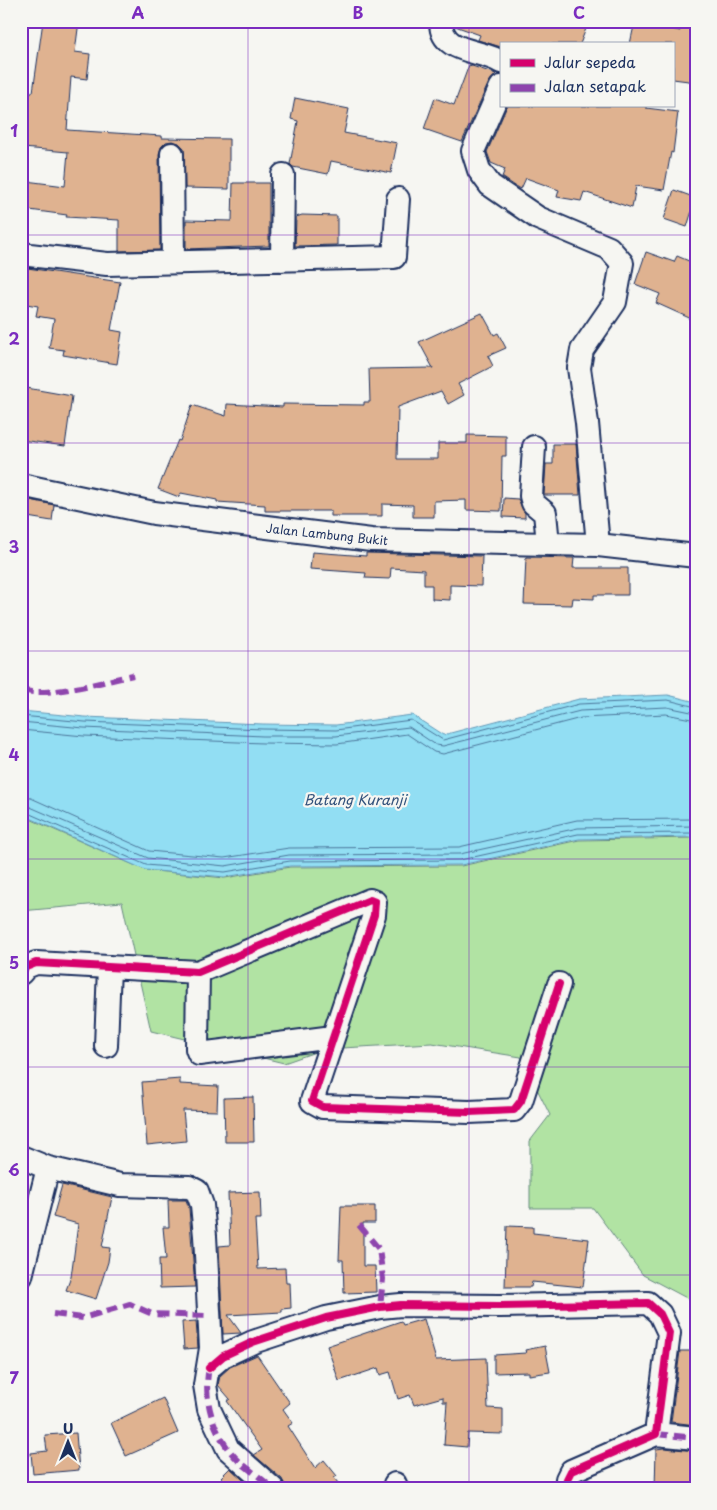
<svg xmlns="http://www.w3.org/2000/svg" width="717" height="1510" font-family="'Playpen Sans',sans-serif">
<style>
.green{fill:#b1e3a3;stroke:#668980}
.water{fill:#92def3;stroke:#6298b7}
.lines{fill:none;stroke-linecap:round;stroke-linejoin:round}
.shore{stroke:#4b759a;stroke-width:1}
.building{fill:#dfb290;stroke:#1b2f5e}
.minor-casing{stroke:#1b2f5e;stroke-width:26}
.minor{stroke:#f6f6f2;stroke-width:22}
.quiet{stroke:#8e44ad;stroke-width:6;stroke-dasharray:12 6;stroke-linecap:butt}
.cycleway-casing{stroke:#f6f6f2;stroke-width:11}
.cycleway{stroke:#d6006c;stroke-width:8}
.grid{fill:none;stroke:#7b2cbf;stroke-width:1;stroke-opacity:0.55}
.labels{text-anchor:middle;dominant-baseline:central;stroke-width:4.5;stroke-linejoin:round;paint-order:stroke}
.street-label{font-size:12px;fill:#1b2f5e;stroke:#f6f6f2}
.water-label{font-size:14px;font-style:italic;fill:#33527c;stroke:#f6f6f2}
.neatline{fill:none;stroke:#7b2cbf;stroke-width:2}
.grid-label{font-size:16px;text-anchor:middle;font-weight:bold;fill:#7b2cbf}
</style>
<rect width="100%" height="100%" fill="#f6f6f2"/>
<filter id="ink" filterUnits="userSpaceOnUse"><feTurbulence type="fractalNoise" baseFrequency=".02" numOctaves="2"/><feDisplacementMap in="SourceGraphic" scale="10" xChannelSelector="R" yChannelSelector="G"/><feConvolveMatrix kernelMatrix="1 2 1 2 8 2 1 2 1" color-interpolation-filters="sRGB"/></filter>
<g filter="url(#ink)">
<path class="green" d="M 21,815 L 145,870 L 225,878 L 290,867 L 461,866 L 579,840 L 696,838 L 696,1303 L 643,1275 L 593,1208 L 530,1208 L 530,1141 L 550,1115 L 521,1057 L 432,1043 L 324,1049 L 284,1063 L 151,1031 L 122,902 L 21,911 Z"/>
<path class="water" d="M 668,695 L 696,702 L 696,837 L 579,839 L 461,865 L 290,866 L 225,877 L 145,870 L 21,814 L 21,711 L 85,717 L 263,724 L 336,725 L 412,715 L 443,735 L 579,699 Z"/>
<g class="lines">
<path class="shore" d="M 21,716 L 85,722 L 263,729 L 336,730 L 411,720 L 443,740 L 579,704 L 668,700 L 696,707
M 21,722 L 84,728 L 263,736 L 336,736 L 409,727 L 436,745 L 443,746 L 580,711 L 667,707 L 696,713
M 21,730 L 84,736 L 263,743 L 337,744 L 407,734 L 434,752 L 443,754 L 581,718 L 666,714 L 696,720
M 21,796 L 31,798 L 149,851 L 224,858 L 289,848 L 459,847 L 577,820 L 696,819
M 21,803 L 148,858 L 225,866 L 289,855 L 460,854 L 578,828 L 696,826
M 21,810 L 146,865 L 225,872 L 290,861 L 460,860 L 578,834 L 696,833"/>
</g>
<path class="building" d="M 43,21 L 79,21 L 75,52 L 90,54 L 87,79 L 71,77 L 67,130 L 162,136 L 162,138 L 229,139 L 229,189 L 185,188 L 184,148 L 179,143 L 172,141 L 166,142 L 161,147 L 159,154 L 160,250 L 119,251 L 119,220 L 66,217 L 67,215 L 22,209 L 26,181 L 65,186 L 68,152 L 23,148 L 24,126 L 27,126 L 30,92 L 33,92 Z
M 454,21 L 589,21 L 580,44 L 501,44 L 501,47 L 478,40 L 480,35 L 455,26 Z
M 635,21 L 680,31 L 681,27 L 696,29 L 696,82 L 673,79 L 673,44 L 630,44 Z
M 469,65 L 496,74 L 489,82 L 462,142 L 424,129 L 435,98 L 454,105 Z
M 295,98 L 349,109 L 344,133 L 397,143 L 391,173 L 331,161 L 328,174 L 293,167 L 290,164 L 298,121 L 291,119 Z
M 507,106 L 646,106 L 646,108 L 678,112 L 673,153 L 671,152 L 664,190 L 636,186 L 632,208 L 584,192 L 581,201 L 557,197 L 559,190 L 526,178 L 521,189 L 518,188 L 502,177 L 505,169 L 491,163 L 487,152 Z
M 233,183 L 269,183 L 269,246 L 186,249 L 186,220 L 232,221 Z
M 674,190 L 696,198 L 687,227 L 664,219 Z
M 302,215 L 337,216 L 337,245 L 295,246 L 296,217 Z
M 646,252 L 674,262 L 677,256 L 696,264 L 696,321 L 656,303 L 660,294 L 635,284 Z
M 21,267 L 120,282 L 111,330 L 122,332 L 117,364 L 63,355 L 64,350 L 49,348 L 54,319 L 36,316 L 38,306 L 21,303 Z
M 482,313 L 494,335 L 498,333 L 506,348 L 488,356 L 493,366 L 458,384 L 464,395 L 448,404 L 441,391 L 398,407 L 397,459 L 438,459 L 438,443 L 467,443 L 467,435 L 506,436 L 506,456 L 502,456 L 501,511 L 466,510 L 466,500 L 434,501 L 434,517 L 413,517 L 413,505 L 382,504 L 382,516 L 331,516 L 331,511 L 265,511 L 265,505 L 217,502 L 217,500 L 181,493 L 179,497 L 158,489 L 178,440 L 180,441 L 192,405 L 226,416 L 227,404 L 283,407 L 283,404 L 364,405 L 364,402 L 370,402 L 369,369 L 433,368 L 419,342 Z
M 21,387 L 72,396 L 65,446 L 21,440 Z
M 553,444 L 576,444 L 580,495 L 544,495 L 546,464 L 553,464 Z
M 21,498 L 54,505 L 52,521 L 21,516 Z
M 504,498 L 518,499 L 525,513 L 525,518 L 503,517 Z
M 312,552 L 366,556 L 366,553 L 482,556 L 481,586 L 450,585 L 450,600 L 432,599 L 432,585 L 424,585 L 424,570 L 391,568 L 390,579 L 365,578 L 366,573 L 310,569 Z
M 526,557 L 574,558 L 573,568 L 628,568 L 628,595 L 594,595 L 594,599 L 573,598 L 572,605 L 524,604 Z
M 180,1079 L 180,1084 L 218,1086 L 217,1111 L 183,1110 L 186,1141 L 147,1145 L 142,1082 Z
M 253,1097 L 254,1142 L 225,1142 L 224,1098 Z
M 62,1185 L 112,1197 L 102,1247 L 110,1248 L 108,1262 L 96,1299 L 66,1290 L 71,1277 L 78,1224 L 53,1217 Z
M 260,1192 L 261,1219 L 255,1219 L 258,1269 L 285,1268 L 286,1283 L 290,1283 L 291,1308 L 282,1309 L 282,1312 L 228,1315 L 241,1333 L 223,1334 L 219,1246 L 230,1245 L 228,1193 Z
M 168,1200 L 186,1200 L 189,1208 L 195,1287 L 160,1288 L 159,1259 L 166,1259 L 163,1227 L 169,1227 Z
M 341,1206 L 375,1206 L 375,1223 L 363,1223 L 363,1266 L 375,1266 L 376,1292 L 344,1293 L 343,1260 L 339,1260 Z
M 507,1226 L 533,1227 L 533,1233 L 589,1239 L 583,1287 L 532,1282 L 531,1287 L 505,1287 Z
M 424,1319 L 436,1360 L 486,1358 L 488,1408 L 503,1409 L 503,1434 L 468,1433 L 467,1447 L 444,1445 L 447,1402 L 443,1402 L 443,1397 L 414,1405 L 410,1395 L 398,1399 L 390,1372 L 380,1375 L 378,1368 L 339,1381 L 327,1346 L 401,1321 L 403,1325 Z
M 196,1321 L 198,1348 L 184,1349 L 182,1322 Z
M 545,1346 L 550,1372 L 529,1375 L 529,1372 L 494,1373 L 494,1355 L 526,1353 L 525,1350 Z
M 680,1351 L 696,1351 L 696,1425 L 671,1422 Z
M 257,1355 L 290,1403 L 283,1409 L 293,1423 L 288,1426 L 315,1468 L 324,1460 L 337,1476 L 334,1478 L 343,1489 L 286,1489 L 282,1479 L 254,1455 L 262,1450 L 227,1401 L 230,1399 L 218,1385 L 220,1376 L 230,1367 Z
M 163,1398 L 178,1433 L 126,1456 L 111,1423 Z
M 76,1433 L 79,1470 L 33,1474 L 31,1453 L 47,1451 L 45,1435 Z
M 664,1448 L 696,1451 L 696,1489 L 655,1489 L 656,1449 Z
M 230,1468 L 253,1489 L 233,1489 L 221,1477 Z"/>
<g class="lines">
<defs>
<path id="minor" d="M 441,21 C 440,54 481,49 501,62
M 501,87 L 473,151 L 479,170 L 490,185 L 538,218 L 609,248 L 622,263 L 615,302 L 582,350 L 579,368 L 587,423 L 598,545
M 172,154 L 173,262
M 21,254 L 107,264 L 394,257 L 398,199
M 282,260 L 283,175
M 534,447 L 531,496 L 533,503 L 545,513 L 548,543
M 21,485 L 154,513 L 371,540 L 598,545 L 696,556
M 198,972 L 197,1049 L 199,1054 L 333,1037
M 21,973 L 26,967 L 36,963 L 198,972 L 370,900 L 375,902 L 374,915 L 312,1101 L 323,1107 L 469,1112 L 514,1110 L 521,1101 L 559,984
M 106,1046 L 109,967
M 21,1157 L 48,1168
M 21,1276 L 48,1168 L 120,1185 L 189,1187 L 197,1191 L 202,1205 L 205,1236 L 211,1348 L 205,1385 L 209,1409 L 228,1449 L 273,1489
M 209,1368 L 223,1356 L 253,1342 L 326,1318 L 380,1307 L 401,1305 L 499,1306 L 648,1303 L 660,1314 L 669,1333 L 656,1434 L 571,1471 L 567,1479 L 566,1489
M 656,1434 L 696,1438
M 395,1484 L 397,1489"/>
</defs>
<use href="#minor" class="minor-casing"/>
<use href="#minor" class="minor"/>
<path class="quiet" d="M 21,690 C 47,698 106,681 133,675
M 359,1225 L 379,1249 L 383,1279 L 380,1307
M 53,1314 L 83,1318 L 130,1304 L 152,1314 L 208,1316
M 209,1368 C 202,1401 215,1439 240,1462 C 251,1471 263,1479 273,1489
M 656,1434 L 696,1438"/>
<defs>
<path id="cycleway" d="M 21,973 L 26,967 L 36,963 L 198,972 L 370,900 L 375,902 L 374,915 L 312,1101 L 323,1107 L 469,1112 L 514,1110 L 521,1101 L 559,984
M 209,1368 L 223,1356 L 253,1342 L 326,1318 L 380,1307 L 401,1305 L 499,1306 L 648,1303 L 660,1314 L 669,1333 L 656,1434 L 571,1471 L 567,1479 L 566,1489"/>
</defs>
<use href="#cycleway" class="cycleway-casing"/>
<use href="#cycleway" class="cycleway"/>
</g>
</g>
<path class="grid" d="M 248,21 L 248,1489M 469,21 L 469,1489M 21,235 L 696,235M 21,443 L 696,443M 21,651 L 696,651M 21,859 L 696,859M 21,1067 L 696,1067M 21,1275 L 696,1275"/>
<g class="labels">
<g class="street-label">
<text transform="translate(327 534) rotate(6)">Jalan Lambung Bukit</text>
</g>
<g class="water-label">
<text x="355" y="799">Batang Kuranji</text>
</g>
</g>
<rect width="717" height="1510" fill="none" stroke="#f6f6f2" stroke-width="55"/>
<rect x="500" y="42" width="175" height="65" fill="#f6f6f2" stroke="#9ea6b7"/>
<rect x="510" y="59" width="25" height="8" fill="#d6006c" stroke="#9ea6b7"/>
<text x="544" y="68" font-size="15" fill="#1b2f5e">Jalur sepeda</text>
<rect x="510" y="84" width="25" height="8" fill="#8e44ad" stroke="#9ea6b7"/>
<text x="544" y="92" font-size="15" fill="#1b2f5e">Jalan setapak</text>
<g transform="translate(68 1442)" stroke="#f6f6f2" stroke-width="4" paint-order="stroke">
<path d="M0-4L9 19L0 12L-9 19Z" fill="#1b2f5e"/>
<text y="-8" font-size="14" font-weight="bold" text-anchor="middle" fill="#1b2f5e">U</text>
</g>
<rect x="28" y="28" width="662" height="1454" class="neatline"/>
<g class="grid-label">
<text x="138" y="19">A</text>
<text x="358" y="19">B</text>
<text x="579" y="19">C</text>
<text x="14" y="137">1</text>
<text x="14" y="345">2</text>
<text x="14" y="553">3</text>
<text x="14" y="761">4</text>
<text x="14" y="969">5</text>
<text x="14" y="1176">6</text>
<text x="14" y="1384">7</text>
</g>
</svg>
